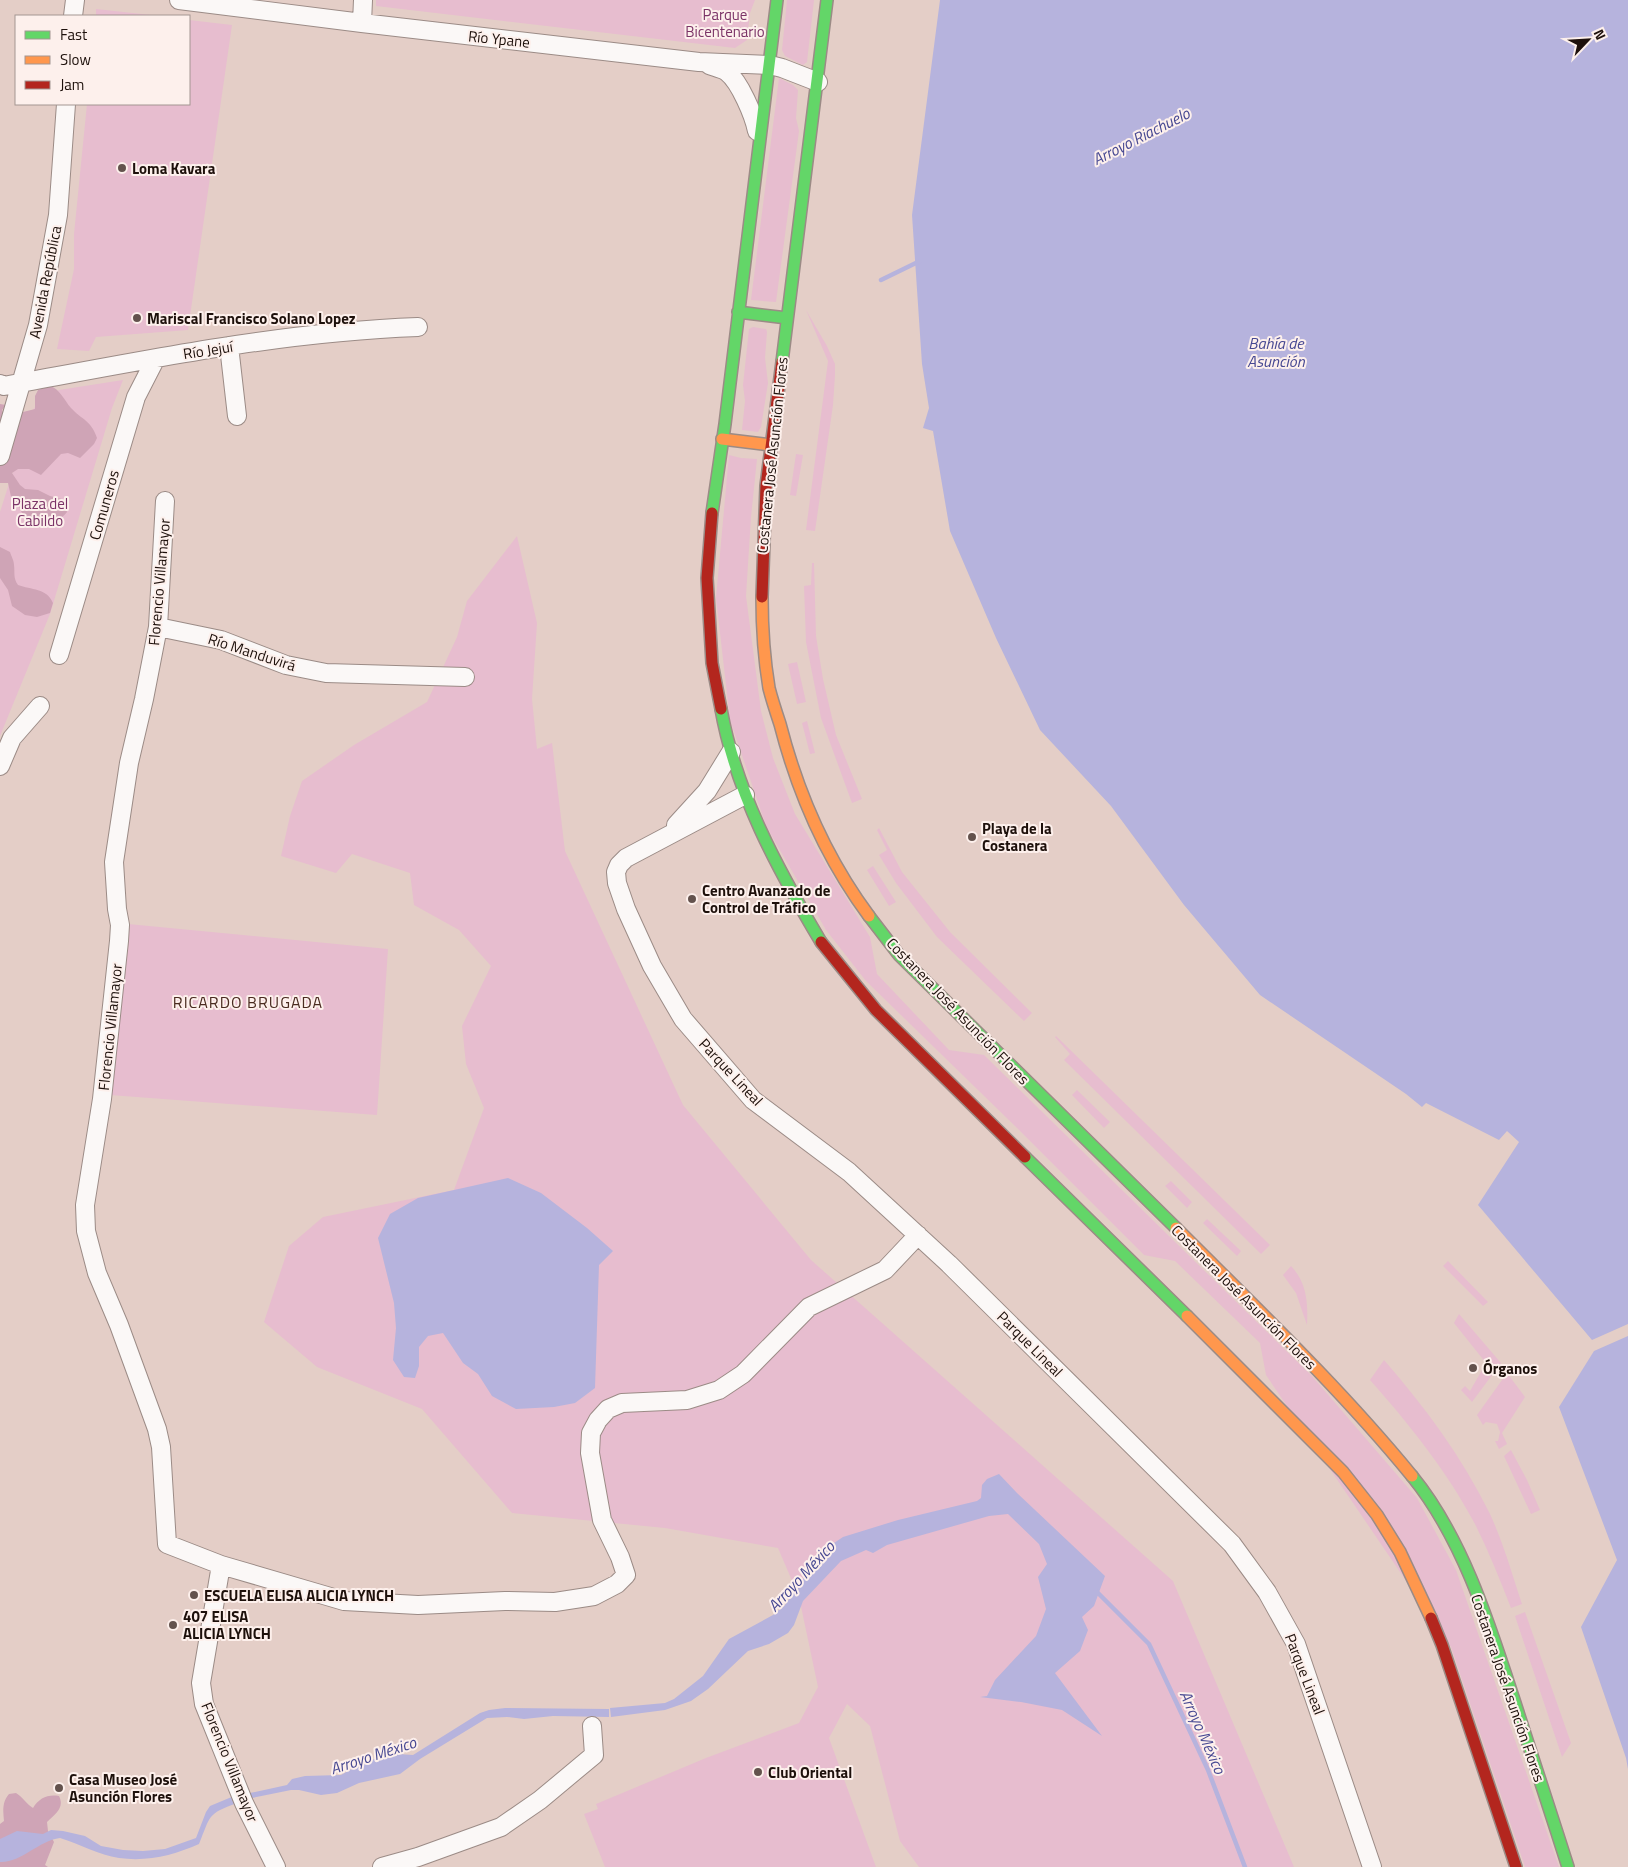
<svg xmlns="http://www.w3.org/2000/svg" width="1628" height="1867" font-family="'Titillium Web',sans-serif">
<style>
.green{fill:#e7bdcf}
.forest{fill:#cfa4b6}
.water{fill:#b6b3dd}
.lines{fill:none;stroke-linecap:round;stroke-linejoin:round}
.stream{stroke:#b6b3dd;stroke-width:4.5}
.street-casing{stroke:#9b8b86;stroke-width:20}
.fast-casing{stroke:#9b8b86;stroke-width:14}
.slow-casing{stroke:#9b8b86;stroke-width:14}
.jam-casing{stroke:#9b8b86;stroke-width:14}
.street{stroke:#fbf8f7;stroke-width:18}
.fast{stroke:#63d668;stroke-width:11}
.slow{stroke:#ff974d;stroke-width:11}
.jam{stroke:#b3261e;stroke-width:11}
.poi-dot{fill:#63524d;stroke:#fdf0ec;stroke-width:2}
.labels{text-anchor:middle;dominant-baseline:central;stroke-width:4;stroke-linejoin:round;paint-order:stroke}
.park-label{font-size:15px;fill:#7b3367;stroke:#fdf0ec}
.street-label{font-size:15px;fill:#1d100b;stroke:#fdf0ec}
.poi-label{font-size:15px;font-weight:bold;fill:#1d100b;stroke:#fdf0ec;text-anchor:start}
.water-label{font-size:16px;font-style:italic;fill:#474892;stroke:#fdf0ec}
.neighbourhood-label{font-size:16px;letter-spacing:1px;fill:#4a2b20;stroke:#fdf0ec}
</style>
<rect width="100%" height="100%" fill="#e4cec7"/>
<path class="green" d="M 376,0 L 755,0 L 750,13 L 747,40 L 735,48 L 376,6 Z
M 787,0 L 814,0 L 807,62 L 803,65 L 785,56 L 782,50 Z
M 96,9 L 160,16 L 96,16 Z
M 189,20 L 232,25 L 188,330 L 96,337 L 89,351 L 57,349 L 74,269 L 74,234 L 87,104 L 189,104 Z
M 779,78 L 793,85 L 798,90 L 796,118 L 799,131 L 776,302 L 751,300 Z
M 806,310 L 827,346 L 835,364 L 835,375 L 833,405 L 815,531 L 806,530 L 828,361 Z
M 753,327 L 766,329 L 767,332 L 765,358 L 768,383 L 761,427 L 758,432 L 742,430 L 745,401 L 743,385 L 749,329 Z
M 123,380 L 112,408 L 50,614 L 0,736 L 0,512 L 32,411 L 44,396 L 59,390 Z
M 796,454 L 803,455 L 796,496 L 790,495 Z
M 729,455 L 741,458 L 757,459 L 751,517 L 746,596 L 761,711 L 773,758 L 795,814 L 870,937 L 877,974 L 949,1050 L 984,1055 L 1311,1375 L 1417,1498 L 1456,1570 L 1559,1867 L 1525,1867 L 1451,1647 L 1266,1375 L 1260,1343 L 1175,1261 L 1144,1255 L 1015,1126 L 866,981 L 826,930 L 766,826 L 730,720 L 716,598 Z
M 517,536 L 537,623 L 532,699 L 537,749 L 552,743 L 565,851 L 683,1105 L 811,1260 L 1173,1581 L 1294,1867 L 919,1867 L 900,1841 L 870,1726 L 847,1704 L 829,1738 L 876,1867 L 605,1867 L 584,1814 L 598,1809 L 596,1804 L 706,1758 L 799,1723 L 818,1687 L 799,1597 L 778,1548 L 665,1528 L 512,1513 L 422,1409 L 317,1367 L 264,1322 L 289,1246 L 323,1217 L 454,1190 L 484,1108 L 466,1064 L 462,1026 L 491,966 L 459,930 L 414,905 L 410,873 L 352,854 L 336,873 L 281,856 L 290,816 L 302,781 L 354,745 L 427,702 L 457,637 L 467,601 Z
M 812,563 L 814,563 L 816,636 L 823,679 L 836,735 L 862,799 L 852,803 L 821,718 L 806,642 L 804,586 L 811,585 Z
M 797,662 L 806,702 L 797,704 L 788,664 Z
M 807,721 L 815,753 L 810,754 L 802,723 Z
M 879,828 L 902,872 L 950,932 L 1032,1013 L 1024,1021 L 937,937 L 896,883 L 879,855 L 887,850 L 877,830 Z
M 873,866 L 896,902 L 889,906 L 867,870 Z
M 128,924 L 388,949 L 377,1115 L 110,1095 Z
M 1056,1036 L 1270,1245 L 1261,1254 L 1064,1060 L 1070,1054 L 1055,1037 Z
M 1077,1090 L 1110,1122 L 1104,1128 L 1072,1095 Z
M 1171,1181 L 1192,1202 L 1187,1208 L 1165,1186 Z
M 1207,1219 L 1241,1251 L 1237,1256 L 1203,1223 Z
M 1448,1261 L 1488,1302 L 1483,1306 L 1443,1266 Z
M 1291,1266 C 1307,1283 1308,1303 1307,1325 L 1296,1293 L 1283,1275 Z
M 1459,1314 L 1501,1363 L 1472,1402 L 1461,1390 L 1465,1386 L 1470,1391 L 1486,1363 L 1454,1323 Z
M 1384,1360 C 1425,1407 1462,1457 1490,1514 C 1503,1542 1512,1574 1522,1604 L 1511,1608 C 1500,1580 1489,1552 1475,1524 C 1447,1471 1409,1424 1370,1380 Z
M 1507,1373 L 1525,1397 L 1502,1433 L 1507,1444 L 1499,1449 L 1495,1441 L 1498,1441 L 1500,1432 L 1497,1424 L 1486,1422 L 1483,1425 L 1477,1415 Z
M 1511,1450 L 1527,1480 L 1540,1510 L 1531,1514 L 1504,1456 Z
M 1525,1612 L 1571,1743 L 1562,1757 L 1515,1616 Z"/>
<path class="forest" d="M 50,386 C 60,389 64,400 71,408 C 82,420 91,420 97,438 L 94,444 L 80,458 L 68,453 L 61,454 L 41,475 L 29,469 L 18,469 L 12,473 L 20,485 L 25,489 L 38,490 L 50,496 L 62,499 L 67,512 C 63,517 60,519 54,521 C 37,528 23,521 18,504 L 12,501 L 8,483 L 0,483 L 0,404 L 6,405 L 2,410 L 6,421 L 16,423 L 23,412 L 35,409 L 35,396 L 38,390 Z
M 0,547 L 10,552 C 11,556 14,560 14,565 C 15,573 13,578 18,585 C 31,590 47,588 53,603 L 50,613 L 37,617 L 25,615 L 12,606 L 8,590 L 0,578 Z
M 16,1793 C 23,1797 26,1804 33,1808 C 39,1798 48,1794 59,1796 C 65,1808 55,1814 47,1822 L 48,1831 L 54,1842 L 45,1865 L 48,1867 L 0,1867 L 0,1824 L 4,1821 C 3,1811 2,1802 9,1794 Z"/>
<path class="water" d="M 940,0 L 1628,0 L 1628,1324 L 1592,1340 L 1478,1205 L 1519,1142 L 1507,1131 L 1499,1140 L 1426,1103 L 1422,1107 L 1406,1094 L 1260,995 L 1184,905 L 1111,806 L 1040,730 L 996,638 L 950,531 L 933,431 L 923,428 L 929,408 L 922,364 L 912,215 Z
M 508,1178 L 541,1193 L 587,1228 L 613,1251 L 599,1265 L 595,1388 L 575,1403 L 554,1407 L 516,1409 L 492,1396 L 478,1374 L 463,1363 L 443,1333 L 428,1336 L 419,1347 L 419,1366 L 415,1378 L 404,1377 L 393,1360 L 396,1328 L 394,1303 L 378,1238 L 390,1214 L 418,1198 Z
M 1628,1336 L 1628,1769 L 1626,1758 L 1581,1627 L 1617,1560 L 1559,1407 L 1594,1351 Z
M 999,1474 L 1017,1493 L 1105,1576 L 1094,1606 L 1082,1617 L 1088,1630 L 1080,1651 L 1055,1673 L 1102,1736 L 1062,1710 L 1021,1702 L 980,1697 L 987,1696 L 995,1680 L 1036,1636 L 1046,1609 L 1038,1577 L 1047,1564 L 1039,1544 L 1008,1514 L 989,1516 L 887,1545 L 873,1553 L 866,1550 L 841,1561 L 803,1601 L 794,1625 L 788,1633 L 769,1644 L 748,1651 L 708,1689 L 691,1701 L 665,1710 L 611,1717 L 610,1708 L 665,1703 L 674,1699 L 703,1676 L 729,1639 L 773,1615 L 785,1605 L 811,1568 L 831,1545 L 843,1537 L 898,1520 L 977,1501 L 981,1498 L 982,1485 L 987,1479 Z
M 505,1708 L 609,1709 L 609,1717 L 553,1716 L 524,1719 L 507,1717 L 487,1718 L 420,1759 L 400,1774 L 359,1783 L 337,1793 L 321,1795 L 299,1790 L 291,1790 L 252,1798 L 250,1793 L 287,1785 L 292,1779 L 305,1776 L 341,1775 L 366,1761 L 379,1758 L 398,1754 L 413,1755 L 480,1713 L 489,1710 Z
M 234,1796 L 237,1803 C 207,1814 211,1815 199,1844 C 174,1855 148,1862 119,1858 C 99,1855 80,1844 60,1838 C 38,1841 21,1863 0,1862 L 0,1839 L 17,1831 L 43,1834 L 51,1830 L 63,1831 L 85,1836 L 101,1846 L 123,1850 L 143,1851 L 165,1849 L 196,1838 L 206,1812 L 210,1806 Z"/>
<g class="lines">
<path class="stream" d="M 881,280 L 920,261
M 1096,1591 L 1149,1644 L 1208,1770 L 1245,1867"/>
<defs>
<path id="street" d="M 179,0 L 362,23 L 699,62 L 770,65 L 782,68 L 818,82
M 73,16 L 75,0
M 362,23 L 363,0
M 709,65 C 714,67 723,69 727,72 C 740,82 754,116 757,131
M 229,346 L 237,416
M 0,384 L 4,386 C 140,361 278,332 418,327
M 0,456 L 38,325 L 58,215 L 66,104
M 165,501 L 158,627 L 144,699 L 129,763 L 114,862 L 117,909 L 120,925 L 119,941 L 102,1099 L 85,1205 L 86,1231 L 97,1273 L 119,1325 L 157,1429 L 161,1447 L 167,1544 L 221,1565 L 344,1601 L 418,1605 L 505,1601 L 555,1602 L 594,1596 L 617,1584 L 626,1575 L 620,1557 L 602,1520 L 590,1453 L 591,1433 L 598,1420 L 608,1409 L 622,1403 L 687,1400 L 719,1390 L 743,1374 L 809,1307 L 885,1270 L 918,1235
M 158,627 L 221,640 L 286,665 L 326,673 L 465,677
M 59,655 L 136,397 L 156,358
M 0,766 L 12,738 L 40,706
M 745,795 L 626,858 L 619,865 L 616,872 L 617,883 L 626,909 L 652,966 L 683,1019 L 753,1100 L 849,1172 L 949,1264 L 1232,1544 L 1267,1592 L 1296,1644 L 1372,1867
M 676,825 L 707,791 L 731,752
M 221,1565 L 201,1683 L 204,1704 L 244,1803 L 276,1867
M 382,1867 L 418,1857 L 501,1827 L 540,1800 L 594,1755 L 592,1726"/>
<path id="fast" d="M 738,312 L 787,318
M 782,362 L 827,0
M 712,513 L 725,424 L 777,0
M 721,709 C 736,793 778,870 821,942
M 869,916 L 899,955 L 1176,1228
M 1025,1157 L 1187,1316
M 1412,1476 C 1462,1537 1489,1623 1513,1697 C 1531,1753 1550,1810 1568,1867"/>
<path id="slow" d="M 722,439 L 771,445
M 762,597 C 762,627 764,658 769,688 C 772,700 776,712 780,724 C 798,794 826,858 869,916
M 1176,1228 C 1257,1309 1340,1388 1412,1476
M 1187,1316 L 1343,1472 L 1377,1515 L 1400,1552 L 1431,1618"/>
<path id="jam" d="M 712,513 L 707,578 L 712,663 L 721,709
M 762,597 L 766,486 L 782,362
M 821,942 L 876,1010 L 1025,1157
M 1431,1618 L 1442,1645 L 1516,1867"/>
</defs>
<use href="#street" class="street-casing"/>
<use href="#fast" class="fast-casing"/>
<use href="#slow" class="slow-casing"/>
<use href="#jam" class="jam-casing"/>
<use href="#street" class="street"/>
<use href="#fast" class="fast"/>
<use href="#slow" class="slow"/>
<use href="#jam" class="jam"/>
</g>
<g class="poi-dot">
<circle cx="122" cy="168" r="5"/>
<circle cx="137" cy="318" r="5"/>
<circle cx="972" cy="837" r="5"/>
<circle cx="692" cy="899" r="5"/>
<circle cx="1473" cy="1368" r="5"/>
<circle cx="194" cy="1595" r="5"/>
<circle cx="173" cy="1625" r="5"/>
<circle cx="758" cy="1772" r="5"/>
<circle cx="59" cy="1788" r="5"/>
</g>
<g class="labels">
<g class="park-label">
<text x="725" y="14">Parque<tspan x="725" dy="17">Bicentenario</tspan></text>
<text x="40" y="503">Plaza del<tspan x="40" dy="17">Cabildo</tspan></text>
</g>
<g class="street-label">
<text transform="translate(499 39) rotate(6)">Río Ypane</text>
<text transform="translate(45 282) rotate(-79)">Avenida República</text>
<text transform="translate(208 350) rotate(-9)">Río Jejuí</text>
<text transform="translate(772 455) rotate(-84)">Costanera José Asunción Flores</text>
<text transform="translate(104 505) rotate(-74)">Comuneros</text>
<text transform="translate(159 582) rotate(-85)">Florencio Villamayor</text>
<text transform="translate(252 652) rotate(18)">Río Manduvirá</text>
<text transform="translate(958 1011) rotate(46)">Costanera José Asunción Flores</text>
<text transform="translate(110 1027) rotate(-84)">Florencio Villamayor</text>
<text transform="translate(731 1072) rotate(47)">Parque Lineal</text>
<text transform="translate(1244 1297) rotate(45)">Costanera José Asunción Flores</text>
<text transform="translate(1030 1344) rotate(45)">Parque Lineal</text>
<text transform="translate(1305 1674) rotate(69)">Parque Lineal</text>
<text transform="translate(1508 1688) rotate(71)">Costanera José Asunción Flores</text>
<text transform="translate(230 1762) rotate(68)">Florencio Villamayor</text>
</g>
<g class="poi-label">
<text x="132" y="168">Loma Kavara</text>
<text x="147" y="318">Mariscal Francisco Solano Lopez</text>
<text x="982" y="828">Playa de la<tspan x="982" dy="17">Costanera</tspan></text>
<text x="702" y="890">Centro Avanzado de<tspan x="702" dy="17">Control de Tráfico</tspan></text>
<text x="1483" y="1368">Órganos</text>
<text x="204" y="1595">ESCUELA ELISA ALICIA LYNCH</text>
<text x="183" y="1616">407 ELISA<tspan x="183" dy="17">ALICIA LYNCH</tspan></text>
<text x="768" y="1772">Club Oriental</text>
<text x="69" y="1779">Casa Museo José<tspan x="69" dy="17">Asunción Flores</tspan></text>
</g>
<g class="water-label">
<text transform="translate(1141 136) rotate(-27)">Arroyo Riachuelo</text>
<text x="1276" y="343">Bahía de<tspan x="1276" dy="18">Asunción</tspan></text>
<text transform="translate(801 1576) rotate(-47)">Arroyo México</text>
<text transform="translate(1203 1732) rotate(66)">Arroyo México</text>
<text transform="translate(373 1755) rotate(-18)">Arroyo México</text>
</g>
<g class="neighbourhood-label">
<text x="248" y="1002">RICARDO BRUGADA</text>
</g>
</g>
<rect x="15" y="15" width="175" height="90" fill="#fdf0ec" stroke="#a39692"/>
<rect x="25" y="31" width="25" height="8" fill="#63d668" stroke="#a39692"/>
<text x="60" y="40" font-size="15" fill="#1d100b">Fast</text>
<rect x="25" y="56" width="25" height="8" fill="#ff974d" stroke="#a39692"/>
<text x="60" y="65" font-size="15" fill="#1d100b">Slow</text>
<rect x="25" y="81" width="25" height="8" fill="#b3261e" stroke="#a39692"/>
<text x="60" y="90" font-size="15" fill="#1d100b">Jam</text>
<g transform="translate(1588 40) rotate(65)" stroke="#fdf0ec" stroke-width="4" paint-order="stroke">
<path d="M0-4L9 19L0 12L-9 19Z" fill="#1d100b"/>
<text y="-8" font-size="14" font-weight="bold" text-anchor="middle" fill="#1d100b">N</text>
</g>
</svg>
